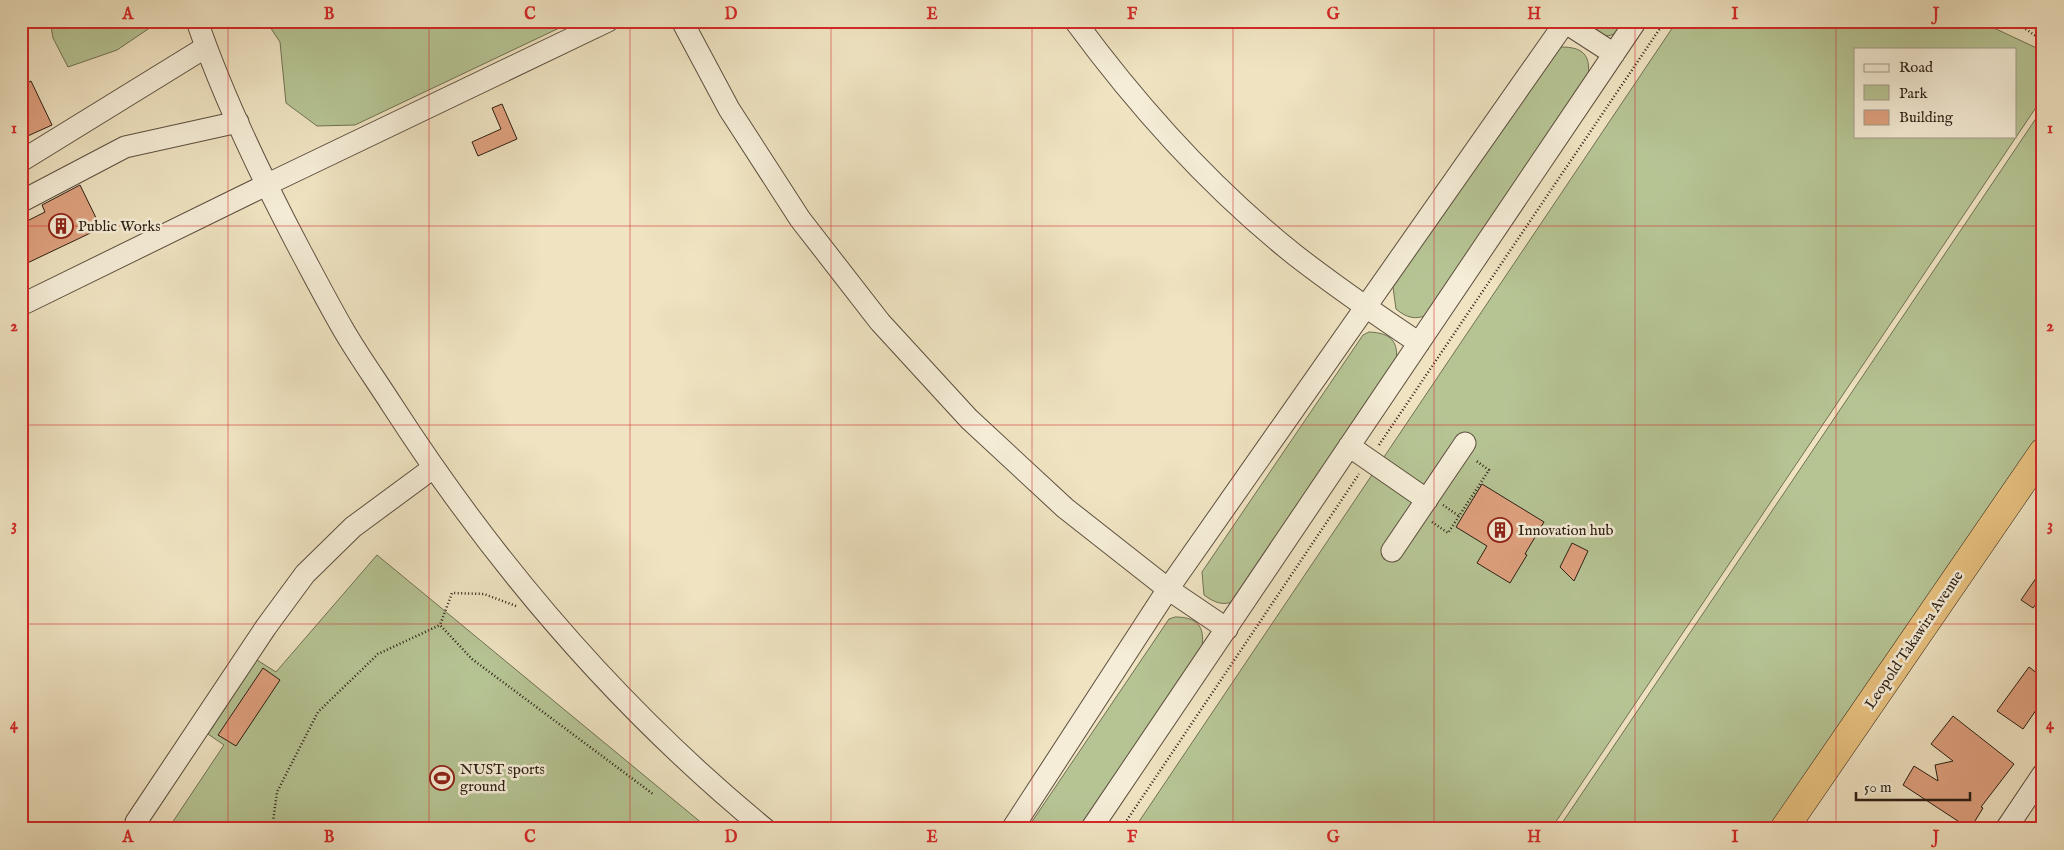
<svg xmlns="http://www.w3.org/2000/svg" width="2064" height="850" font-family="'IM FELL English',serif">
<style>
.green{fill:#b6c494;stroke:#707154;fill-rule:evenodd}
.building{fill:#dfa17f;stroke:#2b1e14}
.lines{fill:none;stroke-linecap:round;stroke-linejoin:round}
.minor-casing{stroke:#5c4f3f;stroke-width:23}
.highway-casing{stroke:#2b1e14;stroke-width:29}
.path{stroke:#2b1e14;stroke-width:2.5;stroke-dasharray:1 2.5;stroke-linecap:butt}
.minor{stroke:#f5edd7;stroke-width:21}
.highway{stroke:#e8c280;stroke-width:28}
.grid{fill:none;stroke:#d62828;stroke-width:1;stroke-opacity:0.55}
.labels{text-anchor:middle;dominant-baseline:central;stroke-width:5;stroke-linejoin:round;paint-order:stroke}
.poi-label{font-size:15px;fill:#2b1e14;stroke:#f5edd7;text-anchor:start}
.street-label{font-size:15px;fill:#2b1e14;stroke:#f5edd7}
.neatline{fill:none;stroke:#d62828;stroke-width:2}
.grid-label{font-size:16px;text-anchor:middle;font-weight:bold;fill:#d62828}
</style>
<rect width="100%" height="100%" fill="#efe3c1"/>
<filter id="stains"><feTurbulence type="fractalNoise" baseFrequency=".004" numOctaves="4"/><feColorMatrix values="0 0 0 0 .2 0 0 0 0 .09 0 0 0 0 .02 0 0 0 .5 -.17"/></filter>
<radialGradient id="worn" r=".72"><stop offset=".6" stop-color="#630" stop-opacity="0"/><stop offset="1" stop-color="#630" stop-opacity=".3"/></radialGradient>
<path class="green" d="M 50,21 L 160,21 L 117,50 L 68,67 L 53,38 Z
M 266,21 L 574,21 L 355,125 L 317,126 L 286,103 L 280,42 Z
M 1587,21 L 1626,21 C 1614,39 1605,40 1588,27 Z
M 1677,21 L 1979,21 L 2043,51 L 2043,97 L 1551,829 L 1134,829 ZM 1855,49 L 2015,49 L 2015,136 L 1855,136 Z
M 1561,47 C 1583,47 1591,55 1588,77 L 1427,315 C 1415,320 1407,318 1396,309 L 1393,287 L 1555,49 Z
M 2043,108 L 2043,433 L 2025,463 L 1774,829 L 1558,829 Z
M 1369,332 C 1391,333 1399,341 1396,363 L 1235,601 C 1223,606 1215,603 1204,595 L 1202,572 L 1363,335 Z
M 377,555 L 709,829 L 168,829 L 224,745 L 208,734 L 257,660 L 276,672 Z
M 1175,617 C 1197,617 1205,626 1202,647 L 1079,829 L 1027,829 L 1169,619 Z"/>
<path class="building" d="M 31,81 L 52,125 L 21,139 L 21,86 Z
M 502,104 L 517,139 L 478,156 L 472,142 L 501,129 L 492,108 Z
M 80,185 L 101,228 L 21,266 L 21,224 L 45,212 L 42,205 Z
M 1482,484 L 1544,522 L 1525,554 L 1527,555 L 1510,583 L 1477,563 L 1487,546 L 1456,527 Z
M 1572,543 L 1588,551 L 1574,581 L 1560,567 Z
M 2043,568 L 2043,594 L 2033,608 L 2021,600 Z
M 2029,667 L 2043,678 L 2043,700 L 2023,729 L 1997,711 Z
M 263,668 L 280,680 L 236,746 L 218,735 Z
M 1953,716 L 2014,764 L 1981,807 L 1983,808 L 1970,829 L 1903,785 L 1914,766 L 1938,781 L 1935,765 L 1953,761 L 1931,744 Z"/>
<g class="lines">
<defs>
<path id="minor" d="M 197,21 C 224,100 261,176 300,250 C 314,276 328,303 343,329 C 358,355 376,380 392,405 C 494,563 619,709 765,829
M 682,21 L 729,109 L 800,219 L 880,322 L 969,419 L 1065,508 L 1168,589 L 1227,629
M 1075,21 C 1139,108 1211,188 1295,255 C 1335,286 1377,315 1419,343
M 1563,21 L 1614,54
M 21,161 L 206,47
M 21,200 L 24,200 L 125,147 L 238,122
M 21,305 L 266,185 L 608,21
M 1349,446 L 1427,500
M 1392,551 L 1465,443
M 136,822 L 266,627 L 305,574 L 353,527 L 433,468
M 1012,829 L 1168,589 L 1566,21
M 1091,829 L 1636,21
M 2006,829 L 2043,774"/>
<path id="highway" d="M 1784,829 L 2043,452"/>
</defs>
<use href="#minor" class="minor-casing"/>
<use href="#highway" class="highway-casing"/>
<path class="path" d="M 2014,21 L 2043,41
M 1379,445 L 1665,21
M 1443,505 L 1459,516
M 1432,522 L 1448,533 L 1489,470 L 1475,460
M 516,606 L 484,594 L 452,593 L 440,625 L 472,659 L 653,794
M 272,829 L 277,792 L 318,712 L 378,654 L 440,625
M 1121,829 L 1359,474"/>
<use href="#minor" class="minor"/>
<use href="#highway" class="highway"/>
</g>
<path class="grid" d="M 228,21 L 228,829M 429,21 L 429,829M 630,21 L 630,829M 831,21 L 831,829M 1032,21 L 1032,829M 1233,21 L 1233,829M 1434,21 L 1434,829M 1635,21 L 1635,829M 1836,21 L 1836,829M 21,226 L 2043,226M 21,425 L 2043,425M 21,624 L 2043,624"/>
<defs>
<symbol id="building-ring" viewBox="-11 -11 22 22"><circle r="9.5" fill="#f5edd7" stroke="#8f2418" stroke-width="1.5"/><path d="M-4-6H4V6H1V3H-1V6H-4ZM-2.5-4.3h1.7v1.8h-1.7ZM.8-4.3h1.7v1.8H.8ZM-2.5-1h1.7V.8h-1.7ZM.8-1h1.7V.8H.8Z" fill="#8f2418"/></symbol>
<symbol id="stadium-ring" viewBox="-11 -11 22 22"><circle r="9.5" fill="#f5edd7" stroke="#8f2418" stroke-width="1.5"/><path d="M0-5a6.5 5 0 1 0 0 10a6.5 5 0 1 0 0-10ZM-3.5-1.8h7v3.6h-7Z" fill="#8f2418"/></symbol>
</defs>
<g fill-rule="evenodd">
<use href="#building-ring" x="47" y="212" width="28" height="28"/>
<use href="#building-ring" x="1486" y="516" width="28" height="28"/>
<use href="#stadium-ring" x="428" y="764" width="28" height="28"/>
</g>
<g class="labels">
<g class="poi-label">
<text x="78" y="226">Public Works</text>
<text x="1518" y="530">Innovation hub</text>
<text x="460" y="769">NUST sports<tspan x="460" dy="17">ground</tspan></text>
</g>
<g class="street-label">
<text transform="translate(1914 640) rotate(-56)">Leopold Takawira Avenue</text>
</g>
</g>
<rect width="2064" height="850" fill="none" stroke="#efe3c1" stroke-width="55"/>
<rect x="1854" y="48" width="162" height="90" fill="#f5edd7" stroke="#a49a89"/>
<rect x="1864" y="64" width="25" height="8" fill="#f5edd7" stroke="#a49a89"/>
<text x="1899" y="72" font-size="15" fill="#2b1e14">Road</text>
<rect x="1864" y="85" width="25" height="15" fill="#b6c494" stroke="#a49a89"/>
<text x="1899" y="98" font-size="15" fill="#2b1e14">Park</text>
<rect x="1864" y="110" width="25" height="15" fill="#dfa17f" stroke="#a49a89"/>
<text x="1899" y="122" font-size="15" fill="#2b1e14">Building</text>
<path d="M1856 792v8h114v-8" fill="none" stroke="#2b1e14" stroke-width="2.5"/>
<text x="1864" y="792" font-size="15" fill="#2b1e14" stroke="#f5edd7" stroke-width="4" paint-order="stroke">50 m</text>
<rect x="28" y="28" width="2008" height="794" class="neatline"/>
<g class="grid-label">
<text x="128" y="19">A</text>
<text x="329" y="19">B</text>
<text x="530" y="19">C</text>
<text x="731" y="19">D</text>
<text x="932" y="19">E</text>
<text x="1132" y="19">F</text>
<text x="1333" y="19">G</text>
<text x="1534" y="19">H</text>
<text x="1735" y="19">I</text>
<text x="1936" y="19">J</text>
<text x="14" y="133">1</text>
<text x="2050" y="133">1</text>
<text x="14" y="331">2</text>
<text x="2050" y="331">2</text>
<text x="14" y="530">3</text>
<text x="2050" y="530">3</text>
<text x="14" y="729">4</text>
<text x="2050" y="729">4</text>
<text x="128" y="842">A</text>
<text x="329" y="842">B</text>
<text x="530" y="842">C</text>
<text x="731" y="842">D</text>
<text x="932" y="842">E</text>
<text x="1132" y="842">F</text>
<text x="1333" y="842">G</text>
<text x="1534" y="842">H</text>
<text x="1735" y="842">I</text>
<text x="1936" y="842">J</text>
</g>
<rect width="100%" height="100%" filter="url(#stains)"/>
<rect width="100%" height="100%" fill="url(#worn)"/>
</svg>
